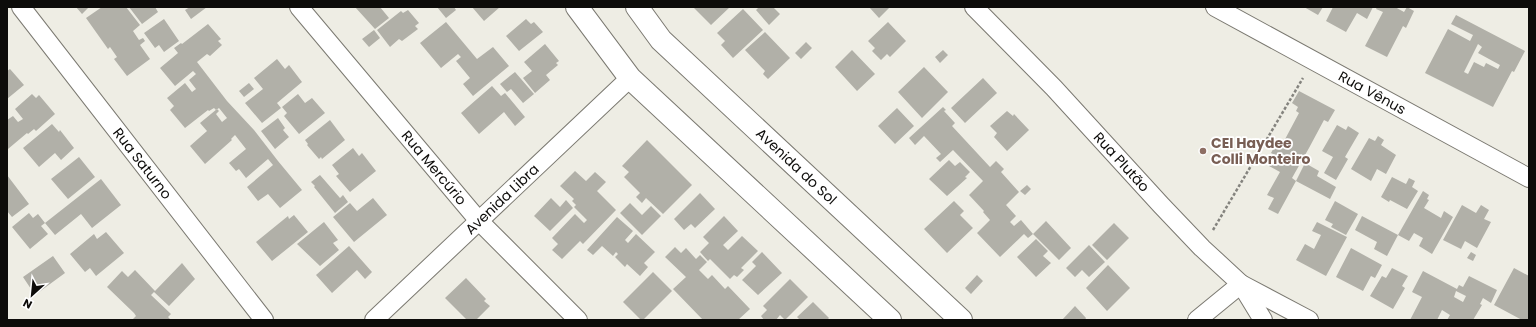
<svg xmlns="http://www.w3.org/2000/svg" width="1536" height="327" font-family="Poppins,sans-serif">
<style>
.building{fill:#b1b0a8;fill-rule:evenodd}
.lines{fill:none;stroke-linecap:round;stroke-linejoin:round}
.street-casing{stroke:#7b7971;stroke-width:20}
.secondary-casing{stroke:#7b7971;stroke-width:24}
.path{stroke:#84837e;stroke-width:2.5;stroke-dasharray:3 2;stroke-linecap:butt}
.street{stroke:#fff;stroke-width:18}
.secondary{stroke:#fff;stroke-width:22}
.education-dot{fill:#8d6e63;stroke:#fff;stroke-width:1.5}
.labels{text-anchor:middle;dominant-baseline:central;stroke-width:3.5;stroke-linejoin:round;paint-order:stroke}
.street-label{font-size:14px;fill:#0d0c0a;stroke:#fff}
.education-label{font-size:14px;font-weight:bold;fill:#785e54;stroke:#fff;text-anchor:start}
</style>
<rect width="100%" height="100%" fill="#eeede4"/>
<path class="building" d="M 76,7 L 89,7 L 82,14 Z
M 102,7 L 126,7 L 140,25 L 133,31 L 139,40 L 143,38 L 145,41 L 140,45 L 150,59 L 127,76 L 114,59 L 117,57 L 110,47 L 108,49 L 86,18 Z
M 129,7 L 155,7 L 158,12 L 142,24 Z
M 190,7 L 207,7 L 191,19 L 185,10 Z
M 355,7 L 380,7 L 389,18 L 375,29 Z
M 437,7 L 454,7 L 456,10 L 446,18 Z
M 472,7 L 500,7 L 484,21 Z
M 693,7 L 730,7 L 711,25 Z
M 759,7 L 773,7 L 780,14 L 769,25 L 756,10 Z
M 869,7 L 890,7 L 879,18 Z
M 1304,7 L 1323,7 L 1318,15 Z
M 1333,7 L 1373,7 L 1367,19 L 1357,13 L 1346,32 L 1326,21 Z
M 1377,7 L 1395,7 L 1404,12 L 1407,7 L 1414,11 L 1406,28 L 1403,26 L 1387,57 L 1365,46 L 1383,12 L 1376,9 Z
M 743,9 L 763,30 L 733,58 L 721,45 L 725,41 L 717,33 Z
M 408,10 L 419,23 L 415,26 L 418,29 L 402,41 L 399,39 L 390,47 L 377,30 L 401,11 L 403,13 Z
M 1456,15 L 1525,51 L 1514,72 L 1512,71 L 1493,107 L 1425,73 L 1448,29 L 1470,41 L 1473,35 L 1451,24 ZM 1478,44 L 1482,47 L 1478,53 L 1500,65 L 1498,69 L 1486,63 L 1484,67 L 1474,62 L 1468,74 L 1464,72 Z
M 164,19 L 179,41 L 164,52 L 159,45 L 155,48 L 144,33 Z
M 526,19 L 531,24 L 534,22 L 543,32 L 519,51 L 506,36 Z
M 446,22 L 477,59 L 493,47 L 509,66 L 473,96 L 463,84 L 470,78 L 456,61 L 461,57 L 458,54 L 441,68 L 420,43 Z
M 888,22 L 906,41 L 890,57 L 887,54 L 881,60 L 872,51 L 875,48 L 868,41 Z
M 208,24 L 221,39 L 218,41 L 222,45 L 210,56 L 207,54 L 197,62 L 227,101 L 254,130 L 278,161 L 302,190 L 280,208 L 268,194 L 258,201 L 247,187 L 273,165 L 268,159 L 246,178 L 239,169 L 236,171 L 229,163 L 246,149 L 235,135 L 231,139 L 232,140 L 205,164 L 190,146 L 207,131 L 200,123 L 217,109 L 219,111 L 216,114 L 222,122 L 227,118 L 219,108 L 216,110 L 214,108 L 209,111 L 208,110 L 185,128 L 170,110 L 174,106 L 167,98 L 185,83 L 192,92 L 196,89 L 189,80 L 196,74 L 193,71 L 175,86 L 160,68 L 178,53 L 174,48 L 181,43 L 182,44 Z
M 374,30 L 380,38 L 369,47 L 362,39 Z
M 765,32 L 790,58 L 768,79 L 763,74 L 765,71 L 745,50 Z
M 806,42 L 812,48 L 801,59 L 795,53 Z
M 545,44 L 559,61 L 556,63 L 558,65 L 546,75 L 550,80 L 535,93 L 523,78 L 532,71 L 524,62 Z
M 852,50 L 875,74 L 857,91 L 835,67 Z
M 943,50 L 948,55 L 940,63 L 935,57 Z
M 277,59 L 285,69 L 289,65 L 302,82 L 277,103 L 281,108 L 262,123 L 245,103 L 263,89 L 254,78 Z
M 924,67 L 948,92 L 922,118 L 898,92 Z
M 10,69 L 24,85 L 7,99 L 7,71 Z
M 515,72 L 534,94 L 523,103 L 511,89 L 507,92 L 500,84 Z
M 983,78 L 997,93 L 965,123 L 951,108 Z
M 249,83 L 254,89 L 244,97 L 239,91 Z
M 492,86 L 501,96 L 505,93 L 525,117 L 515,126 L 504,112 L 479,134 L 461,113 Z
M 1299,91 L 1335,110 L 1328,122 L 1324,120 L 1309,148 L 1292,178 L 1296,181 L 1278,214 L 1268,209 L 1274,198 L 1267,195 L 1280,172 L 1269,166 L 1275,155 L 1271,153 L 1278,140 L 1283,143 L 1299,113 L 1296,111 L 1298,107 L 1292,103 Z
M 32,94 L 36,98 L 39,95 L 55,114 L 36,131 L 34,129 L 28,134 L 27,133 L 8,149 L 7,120 L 13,116 L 18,122 L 23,119 L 15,109 Z
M 298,94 L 305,103 L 312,98 L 325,113 L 299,134 L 284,116 L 287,113 L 282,107 Z
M 943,107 L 946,110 L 944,111 L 955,123 L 952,126 L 990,167 L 996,161 L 1004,169 L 1001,172 L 1019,192 L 1006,205 L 1016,216 L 1010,222 L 1014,226 L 1021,220 L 1033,234 L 1028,238 L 1024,234 L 1000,257 L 977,233 L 990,220 L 983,212 L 984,211 L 969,195 L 983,181 L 953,150 L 940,162 L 936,158 L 941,154 L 924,136 L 915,145 L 909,138 Z
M 897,108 L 914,126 L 895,144 L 878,126 Z
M 1007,111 L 1013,116 L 1014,114 L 1029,130 L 1007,151 L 994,137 L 997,133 L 990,126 Z
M 278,118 L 285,128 L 283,130 L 289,137 L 275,149 L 261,131 Z
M 330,120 L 345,140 L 322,159 L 321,157 L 319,159 L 307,145 L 308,144 L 305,140 Z
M 52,124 L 59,132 L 60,130 L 74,148 L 61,160 L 55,153 L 39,167 L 23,148 Z
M 1337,125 L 1346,130 L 1348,126 L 1359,133 L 1345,157 L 1348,159 L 1336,180 L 1324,173 L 1333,157 L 1322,151 Z
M 1378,136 L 1384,140 L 1381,145 L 1396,155 L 1386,174 L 1377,169 L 1371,181 L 1351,169 L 1369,138 L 1375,141 Z
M 647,140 L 692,185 L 663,214 L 646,198 L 642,203 L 636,197 L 640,193 L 624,177 L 629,172 L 622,166 Z
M 353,148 L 359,156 L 362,153 L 376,171 L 350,192 L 336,176 L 339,174 L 332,165 Z
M 79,157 L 95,177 L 68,199 L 51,179 Z
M 949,160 L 955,166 L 960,162 L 970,172 L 965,177 L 967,178 L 947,196 L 929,179 Z
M 1305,163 L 1319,171 L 1317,176 L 1336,187 L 1330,199 L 1296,181 Z
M 575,171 L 586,181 L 595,172 L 606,182 L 597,191 L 616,210 L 583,244 L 580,241 L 562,259 L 552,250 L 558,244 L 552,238 L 575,214 L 584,223 L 587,220 L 574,207 L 576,205 L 572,201 L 574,199 L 560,186 Z
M 7,175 L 29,204 L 12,217 L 7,211 Z
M 320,175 L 340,198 L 343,195 L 348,202 L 335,213 L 314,187 L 315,186 L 311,182 Z
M 1392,177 L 1406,184 L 1409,178 L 1415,181 L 1412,187 L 1418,191 L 1407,209 L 1390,200 L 1389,202 L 1381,197 Z
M 101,179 L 121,205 L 92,228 L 81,214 L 55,235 L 45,223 Z
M 1027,185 L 1031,189 L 1025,195 L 1020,191 Z
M 1423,191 L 1429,195 L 1427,199 L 1429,200 L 1424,208 L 1441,218 L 1444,211 L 1453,217 L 1432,254 L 1419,246 L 1423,238 L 1414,233 L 1409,241 L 1398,235 Z
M 700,193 L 715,209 L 695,228 L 691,224 L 684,230 L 674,219 Z
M 373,198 L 387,215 L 354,242 L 333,217 L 350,203 L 357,211 Z
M 551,198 L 560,207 L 566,200 L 573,208 L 550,231 L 534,216 Z
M 954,201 L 964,211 L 960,215 L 973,228 L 947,253 L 924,229 Z
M 1335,201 L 1358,214 L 1346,235 L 1331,227 L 1333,224 L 1325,220 Z
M 630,203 L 642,215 L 651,206 L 661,216 L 642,235 L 620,213 Z
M 1462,205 L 1476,213 L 1481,205 L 1489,210 L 1484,219 L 1491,222 L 1477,248 L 1465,241 L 1461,249 L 1443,240 Z
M 29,213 L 33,218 L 38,214 L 45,223 L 41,226 L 48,234 L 30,249 L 12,227 Z
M 294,215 L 308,232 L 272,261 L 256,242 L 288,216 L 289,219 Z
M 724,216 L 738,231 L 723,245 L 728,250 L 742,236 L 758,251 L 741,268 L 744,270 L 737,277 L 734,275 L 730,279 L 710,259 L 708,261 L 700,252 L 709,243 L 703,237 Z
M 1362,216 L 1398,235 L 1387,256 L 1374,249 L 1377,242 L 1355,230 Z
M 617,217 L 633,231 L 625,240 L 628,243 L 636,234 L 655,252 L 644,263 L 648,267 L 640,276 L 627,264 L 625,267 L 615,257 L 618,254 L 616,252 L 613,256 L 602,246 L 593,255 L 587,250 Z
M 1046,221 L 1071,248 L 1059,260 L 1033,234 Z
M 324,222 L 338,240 L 333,243 L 339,250 L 320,266 L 297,244 Z
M 1317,222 L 1347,237 L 1326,276 L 1296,260 L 1305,244 L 1314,249 L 1321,235 L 1312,231 Z
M 1114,223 L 1129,238 L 1107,260 L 1092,245 Z
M 106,232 L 124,253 L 96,276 L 90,268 L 85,272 L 70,254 L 94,234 L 97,239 Z
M 1036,239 L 1048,251 L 1043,256 L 1051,263 L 1036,277 L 1017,257 Z
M 1089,245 L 1105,262 L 1089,277 L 1082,270 L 1075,277 L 1066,268 Z
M 349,246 L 372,272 L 365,279 L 357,270 L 332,293 L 316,275 Z
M 675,247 L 681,253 L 686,248 L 696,259 L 700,255 L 707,262 L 699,270 L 708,279 L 712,275 L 725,289 L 728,286 L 750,309 L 738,320 L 703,320 L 673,289 L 686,277 L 665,257 Z
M 1351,248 L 1382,265 L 1375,278 L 1371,276 L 1363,291 L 1336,277 Z
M 762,252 L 782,273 L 758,295 L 742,280 L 756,266 L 752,262 Z
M 1471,252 L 1476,255 L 1473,261 L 1467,258 Z
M 53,256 L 65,273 L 35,295 L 23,277 Z
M 182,263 L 195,279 L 169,306 L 154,292 L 151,295 L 171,314 L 168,317 L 171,320 L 132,320 L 136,316 L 134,313 L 107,287 L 122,271 L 128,277 L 135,270 L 155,291 Z
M 1108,265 L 1130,288 L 1107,311 L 1086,288 Z
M 1392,268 L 1408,276 L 1402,286 L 1405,288 L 1393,309 L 1370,296 L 1382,276 L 1386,278 Z
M 1514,268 L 1529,276 L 1529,320 L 1522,320 L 1494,305 Z
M 1423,271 L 1457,289 L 1459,285 L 1463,287 L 1469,276 L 1497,290 L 1491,303 L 1483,298 L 1480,304 L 1482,305 L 1473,320 L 1447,320 L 1450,315 L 1442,310 L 1437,320 L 1410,320 L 1422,297 L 1412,292 ZM 1456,291 L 1466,296 L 1463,302 L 1454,297 Z
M 653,272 L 672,291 L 643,320 L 641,320 L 623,302 Z
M 977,275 L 983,281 L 971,294 L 965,288 Z
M 466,278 L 486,299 L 484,301 L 490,306 L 476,320 L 467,320 L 445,298 Z
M 790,279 L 808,297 L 785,320 L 780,315 L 776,320 L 764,320 L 761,316 L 767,310 L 763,306 Z
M 813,302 L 829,318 L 827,320 L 798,320 L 799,319 L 797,317 Z
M 1075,306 L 1086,318 L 1085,320 L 1062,320 Z"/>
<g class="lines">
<defs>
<g id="street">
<path id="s1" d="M 21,7 L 264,320"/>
<path id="s2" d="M 299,7 L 479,221 L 578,320"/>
<path id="s3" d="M 974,7 L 1054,88 L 1161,205 L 1202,248 L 1241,284 L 1263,320"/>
<path id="s4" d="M 1215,7 L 1529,178"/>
<path id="s5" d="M 374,320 L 630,78"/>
<path d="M 1197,320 L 1241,284 L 1309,320"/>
</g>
<g id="secondary">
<path d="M 577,7 L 630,78 L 890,320"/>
<path id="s6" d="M 637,7 L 661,40 L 961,320"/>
</g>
</defs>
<use href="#street" class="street-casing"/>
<use href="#secondary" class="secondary-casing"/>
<path class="path" d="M 1213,230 L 1303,78"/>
<use href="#street" class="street"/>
<use href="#secondary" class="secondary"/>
</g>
<circle class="education-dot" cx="1203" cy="151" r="4"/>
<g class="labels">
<g class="street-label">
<text stroke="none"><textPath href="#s4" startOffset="179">Rua Vênus</textPath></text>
<text stroke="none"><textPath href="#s3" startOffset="214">Rua Plutão</textPath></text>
<text stroke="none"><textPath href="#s1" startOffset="198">Rua Saturno</textPath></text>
<text stroke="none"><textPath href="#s6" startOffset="226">Avenida do Sol</textPath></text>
<text stroke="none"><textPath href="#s2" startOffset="210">Rua Mercúrio</textPath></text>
<text stroke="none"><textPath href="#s5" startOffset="176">Avenida Libra</textPath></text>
</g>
<g class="education-label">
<text x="1211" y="143">CEI Haydee<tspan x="1211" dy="16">Colli Monteiro</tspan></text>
</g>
</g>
<rect width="1536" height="327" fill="none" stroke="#0d0c0a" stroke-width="16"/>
<g transform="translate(32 295) rotate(207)" stroke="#ffffff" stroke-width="3" paint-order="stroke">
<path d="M0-3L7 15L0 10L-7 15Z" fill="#0d0c0a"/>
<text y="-6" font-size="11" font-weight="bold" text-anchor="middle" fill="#0d0c0a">N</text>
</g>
</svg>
